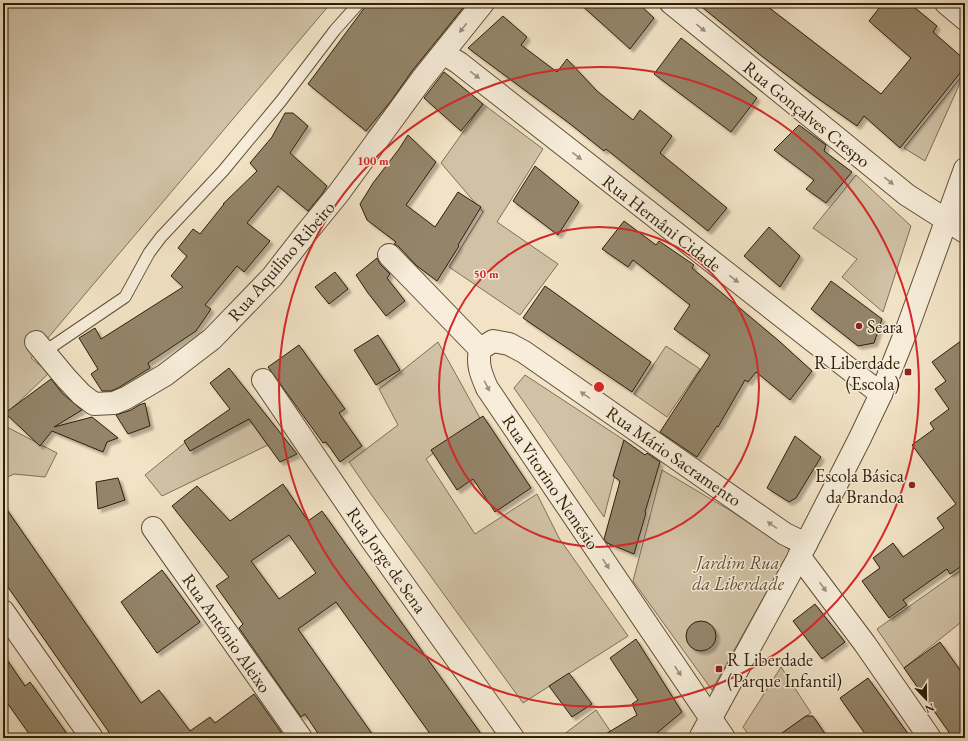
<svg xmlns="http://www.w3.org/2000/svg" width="968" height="741" font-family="'EB Garamond',serif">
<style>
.green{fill:#d1c2a6;stroke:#807058}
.building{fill:#94856b;stroke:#2e1f09;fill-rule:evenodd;filter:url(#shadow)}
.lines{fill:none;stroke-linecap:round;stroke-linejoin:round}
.service-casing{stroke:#5f5038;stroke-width:13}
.minor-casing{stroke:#5f5038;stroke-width:24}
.tertiary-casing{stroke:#5f5038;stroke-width:24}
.service{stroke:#f7edda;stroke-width:11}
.minor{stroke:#f7edda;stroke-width:22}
.tertiary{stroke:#f7edda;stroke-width:22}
.oneway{fill:#9d907c}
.ring{fill:none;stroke:#d62828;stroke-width:2}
.poi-dot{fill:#8f2418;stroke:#f7edda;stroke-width:1.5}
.labels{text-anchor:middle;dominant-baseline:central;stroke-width:3;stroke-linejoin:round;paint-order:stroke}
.street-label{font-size:18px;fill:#2e1f09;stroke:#f7edda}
.poi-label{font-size:18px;fill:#2e1f09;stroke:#f7edda;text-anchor:start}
.park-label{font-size:18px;font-style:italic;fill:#5f5038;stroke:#f7edda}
.centre{fill:#d62828;stroke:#f7edda;stroke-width:2}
.ring-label{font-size:12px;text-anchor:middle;font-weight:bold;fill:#d62828;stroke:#f7edda;stroke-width:3;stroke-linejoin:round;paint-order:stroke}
</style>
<defs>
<filter id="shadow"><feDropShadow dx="3.5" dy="3.5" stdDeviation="1" flood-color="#0004"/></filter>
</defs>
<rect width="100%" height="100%" fill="#f2e3c6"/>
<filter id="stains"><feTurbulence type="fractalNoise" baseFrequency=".005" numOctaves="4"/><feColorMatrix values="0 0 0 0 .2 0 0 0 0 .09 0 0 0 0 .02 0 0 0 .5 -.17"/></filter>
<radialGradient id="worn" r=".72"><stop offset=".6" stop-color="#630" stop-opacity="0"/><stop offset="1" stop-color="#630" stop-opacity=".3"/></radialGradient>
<path class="green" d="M 3,3 L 331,3 L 31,358 L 49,373 L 3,417 Z
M 965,72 L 925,161 L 904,148 Z
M 483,104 L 543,149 L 497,222 L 558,264 L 520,315 L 449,267 L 483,212 L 441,163 Z
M 856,175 L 911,226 L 883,312 L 842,277 L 857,259 L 813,228 Z
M 438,342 L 480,418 L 426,459 L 475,534 L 537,494 L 559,538 L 628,636 L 523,703 L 373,497 L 349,462 L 398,425 L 379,389 Z
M 666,346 L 700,369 L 667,417 L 634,394 Z
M 525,375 L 624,440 L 604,517 L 514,388 Z
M 249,419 L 268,445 L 162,496 L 145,475 L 207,425 L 217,436 Z
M 3,425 L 57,453 L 45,477 L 14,474 L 3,479 Z
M 662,470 L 731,511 L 790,550 L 712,690 L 633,581 Z
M 965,567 L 965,619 L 904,668 L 877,629 Z
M 781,667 L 811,713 L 775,738 L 751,738 L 743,727 Z
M 596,710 L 615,738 L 559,738 Z"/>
<path class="building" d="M 368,3 L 467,3 L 412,71 L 391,101 L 366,131 L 308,84 Z
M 579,3 L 638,3 L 654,18 L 630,49 Z
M 697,3 L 763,3 L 881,94 L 911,58 L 869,21 L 883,3 L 909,3 L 937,26 L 933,32 L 965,60 L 965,67 L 900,148 L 864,116 L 857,126 L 813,95 L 763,57 Z
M 503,16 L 527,37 L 521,45 L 557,72 L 567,59 L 597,91 L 633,120 L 640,110 L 672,136 L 660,153 L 727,208 L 708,231 L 606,149 L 604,151 L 569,123 L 468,48 Z
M 681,38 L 757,98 L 731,132 L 654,74 Z
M 444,72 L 483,104 L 461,131 L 424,98 Z
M 285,113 L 293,113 L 308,126 L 290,153 L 327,186 L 322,194 L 308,211 L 278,186 L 247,223 L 270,241 L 244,272 L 237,266 L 205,305 L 211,309 L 196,331 L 148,363 L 150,368 L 118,388 L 111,391 L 102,391 L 91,374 L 98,369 L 79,338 L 95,328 L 101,339 L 183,287 L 171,276 L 187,256 L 178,248 L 193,229 L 200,234 L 224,204 L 223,204 L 257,171 L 250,163 L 272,137 Z
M 799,125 L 826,145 L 824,151 L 852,172 L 826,203 L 806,189 L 814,180 L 774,150 Z
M 408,135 L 436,162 L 406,205 L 435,227 L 458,192 L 481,207 L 458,245 L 459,246 L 437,281 L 417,266 L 398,246 L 394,244 L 396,242 L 367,220 L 360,204 L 373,183 L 399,149 Z
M 535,166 L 579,202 L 558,235 L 513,201 Z
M 624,221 L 656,245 L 659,241 L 694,265 L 692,268 L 779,341 L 812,371 L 790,400 L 756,372 L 748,382 L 745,380 L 718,427 L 717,426 L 697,457 L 660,432 L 710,355 L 674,329 L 690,305 L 633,260 L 628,267 L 602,249 Z
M 769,227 L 800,256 L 780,287 L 744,256 Z
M 377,258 L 380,264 L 390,274 L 387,278 L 405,301 L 386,316 L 368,293 L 356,275 Z
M 335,272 L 348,289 L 329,304 L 315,287 Z
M 831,281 L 882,319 L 874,343 L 858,346 L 811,309 Z
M 545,286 L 651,362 L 632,392 L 523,318 Z
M 378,335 L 400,370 L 376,385 L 354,350 Z
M 965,338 L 965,564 L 950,574 L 947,569 L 903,600 L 907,605 L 889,618 L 862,581 L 880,568 L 873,558 L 893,543 L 903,557 L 944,528 L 937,518 L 956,504 L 912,445 L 934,429 L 930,423 L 949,409 L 935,389 L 946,381 L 932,362 Z
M 299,345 L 345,409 L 339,413 L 362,446 L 340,462 L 326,442 L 323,443 L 268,367 Z
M 229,368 L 236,377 L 297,454 L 280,462 L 249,419 L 190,451 L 184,441 L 230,409 L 210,383 Z
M 51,379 L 63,394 L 82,410 L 54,427 L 92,417 L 118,438 L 107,442 L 103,452 L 52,431 L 40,446 L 5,413 Z
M 145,403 L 150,426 L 128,434 L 116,415 L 131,410 L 139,405 Z
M 483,416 L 531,488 L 495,512 L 473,479 L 457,490 L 431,450 Z
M 795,436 L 821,457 L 796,498 L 789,502 L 767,488 Z
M 624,440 L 645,455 L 647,453 L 660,462 L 645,512 L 646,513 L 634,554 L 607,543 L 604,539 L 620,481 L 613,476 Z
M 118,478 L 125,500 L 98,509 L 96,482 Z
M 283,484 L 308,521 L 322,511 L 484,738 L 433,738 L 336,602 L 298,629 L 375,738 L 321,738 L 305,714 L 301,717 L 239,628 L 243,624 L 216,586 L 229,577 L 172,506 L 197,486 L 230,521 ZM 289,535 L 316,573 L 279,599 L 251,561 Z
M 3,504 L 141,703 L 159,690 L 190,731 L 210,717 L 215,723 L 254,694 L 281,732 L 273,738 L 113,738 L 3,580 Z
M 162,570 L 200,622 L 157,653 L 121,602 Z
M 815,604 L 845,642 L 822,659 L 793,621 Z
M686 636a15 15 0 1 1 30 0a15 15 0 1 1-30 0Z
M 636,639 L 682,712 L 651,738 L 599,738 L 637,715 L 632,704 L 638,700 L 610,658 Z
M 940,642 L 965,677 L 965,738 L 953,738 L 904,668 Z
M 3,654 L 25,686 L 30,682 L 70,738 L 32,738 L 3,697 Z
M 569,673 L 592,704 L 572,717 L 549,686 Z
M 868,678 L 911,738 L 868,738 L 840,698 Z
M 806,716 L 813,716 L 828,738 L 775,738 Z"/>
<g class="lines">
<defs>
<path id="service" d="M 44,352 L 125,297 L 149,253 L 161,237 L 223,171 L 281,101 L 335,30 L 359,3"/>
<path id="minor" d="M 671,3 L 907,195 L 965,232
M 946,3 L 965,19
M 443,53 L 459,63 L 881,394
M 389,255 L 480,349
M 36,342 L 66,378 L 81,394 L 94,404 L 114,403 L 126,398 L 165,375 L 212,339 L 272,277 L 307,232 L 338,194 L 422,79 L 483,3
M 480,349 C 477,365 481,374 487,388 L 724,738
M 480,349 L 493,341 L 509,344 L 524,352 L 785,534 L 806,544
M 263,380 L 371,539 L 513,738
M 153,528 L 301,738
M 799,556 L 865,644 L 930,738
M 3,611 L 92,738"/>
<path id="tertiary" d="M 700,738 L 806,544 L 859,440 L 881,394 L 907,329 L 965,169"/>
</defs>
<use href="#service" class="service-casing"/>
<use href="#minor" class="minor-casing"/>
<use href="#tertiary" class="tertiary-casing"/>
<use href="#service" class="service"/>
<use href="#minor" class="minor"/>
<use href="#tertiary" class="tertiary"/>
</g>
<defs><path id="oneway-solid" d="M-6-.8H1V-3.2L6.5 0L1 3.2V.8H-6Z"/></defs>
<g class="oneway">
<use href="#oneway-solid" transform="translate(463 28) rotate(128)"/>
<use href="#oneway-solid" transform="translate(701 28) rotate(39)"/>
<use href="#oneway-solid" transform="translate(475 75) rotate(38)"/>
<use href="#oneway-solid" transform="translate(577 156) rotate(38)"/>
<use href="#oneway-solid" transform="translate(889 181) rotate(39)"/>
<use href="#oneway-solid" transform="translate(734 279) rotate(38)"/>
<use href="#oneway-solid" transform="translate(487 386) rotate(62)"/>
<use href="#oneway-solid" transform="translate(585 395) rotate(-145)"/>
<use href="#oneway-solid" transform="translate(772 525) rotate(-145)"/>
<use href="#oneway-solid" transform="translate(606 564) rotate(56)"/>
<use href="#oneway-solid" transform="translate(823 587) rotate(54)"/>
<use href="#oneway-solid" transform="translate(678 671) rotate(56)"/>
</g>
<g class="ring">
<circle cx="599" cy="387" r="160"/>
<circle cx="599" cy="387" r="320"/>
</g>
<g class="poi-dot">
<circle cx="859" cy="326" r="4"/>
<rect x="904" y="368" width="8" height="8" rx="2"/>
<circle cx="912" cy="485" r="4"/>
<rect x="715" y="665" width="8" height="8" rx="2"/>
</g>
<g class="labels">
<g class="street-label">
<text transform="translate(807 114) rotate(39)">Rua Gonçalves Crespo</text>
<text transform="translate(662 223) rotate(38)">Rua Hernâni Cidade</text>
<text transform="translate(281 261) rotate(-49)">Rua Aquilino Ribeiro</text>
<text transform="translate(674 456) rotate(35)">Rua Mário Sacramento</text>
<text transform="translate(551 482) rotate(56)">Rua Vitorino Nemésio</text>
<text transform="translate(387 560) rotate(55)">Rua Jorge de Sena</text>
<text transform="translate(227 633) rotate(55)">Rua António Aleixo</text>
</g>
<g class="poi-label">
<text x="867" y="326">Seara</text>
<text x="900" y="362" text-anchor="end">R Liberdade<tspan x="900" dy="21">(Escola)</tspan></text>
<text x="904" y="475" text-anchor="end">Escola Básica<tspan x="904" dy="21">da Brandoa</tspan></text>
<text x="727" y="659">R Liberdade<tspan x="727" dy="21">(Parque Infantil)</tspan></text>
</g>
<g class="park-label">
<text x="738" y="562">Jardim Rua<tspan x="738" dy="21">da Liberdade</tspan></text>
</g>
</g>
<circle cx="599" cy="387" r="6" class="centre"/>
<g class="ring-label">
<text x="373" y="165">100 m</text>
<text x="486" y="278">50 m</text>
</g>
<rect width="968" height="741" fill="none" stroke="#f2e3c6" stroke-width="16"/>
<rect x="4" y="4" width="960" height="733" fill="none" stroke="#2e1f09" stroke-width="2"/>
<rect x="8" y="8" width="952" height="725" fill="none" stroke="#2e1f09"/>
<g transform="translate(926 699) rotate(158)" stroke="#f7edda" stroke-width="3" paint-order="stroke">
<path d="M0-3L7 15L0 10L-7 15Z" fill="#2e1f09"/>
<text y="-6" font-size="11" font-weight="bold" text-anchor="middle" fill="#2e1f09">N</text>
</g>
<rect width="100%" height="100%" filter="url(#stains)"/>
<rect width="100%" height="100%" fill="url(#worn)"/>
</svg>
